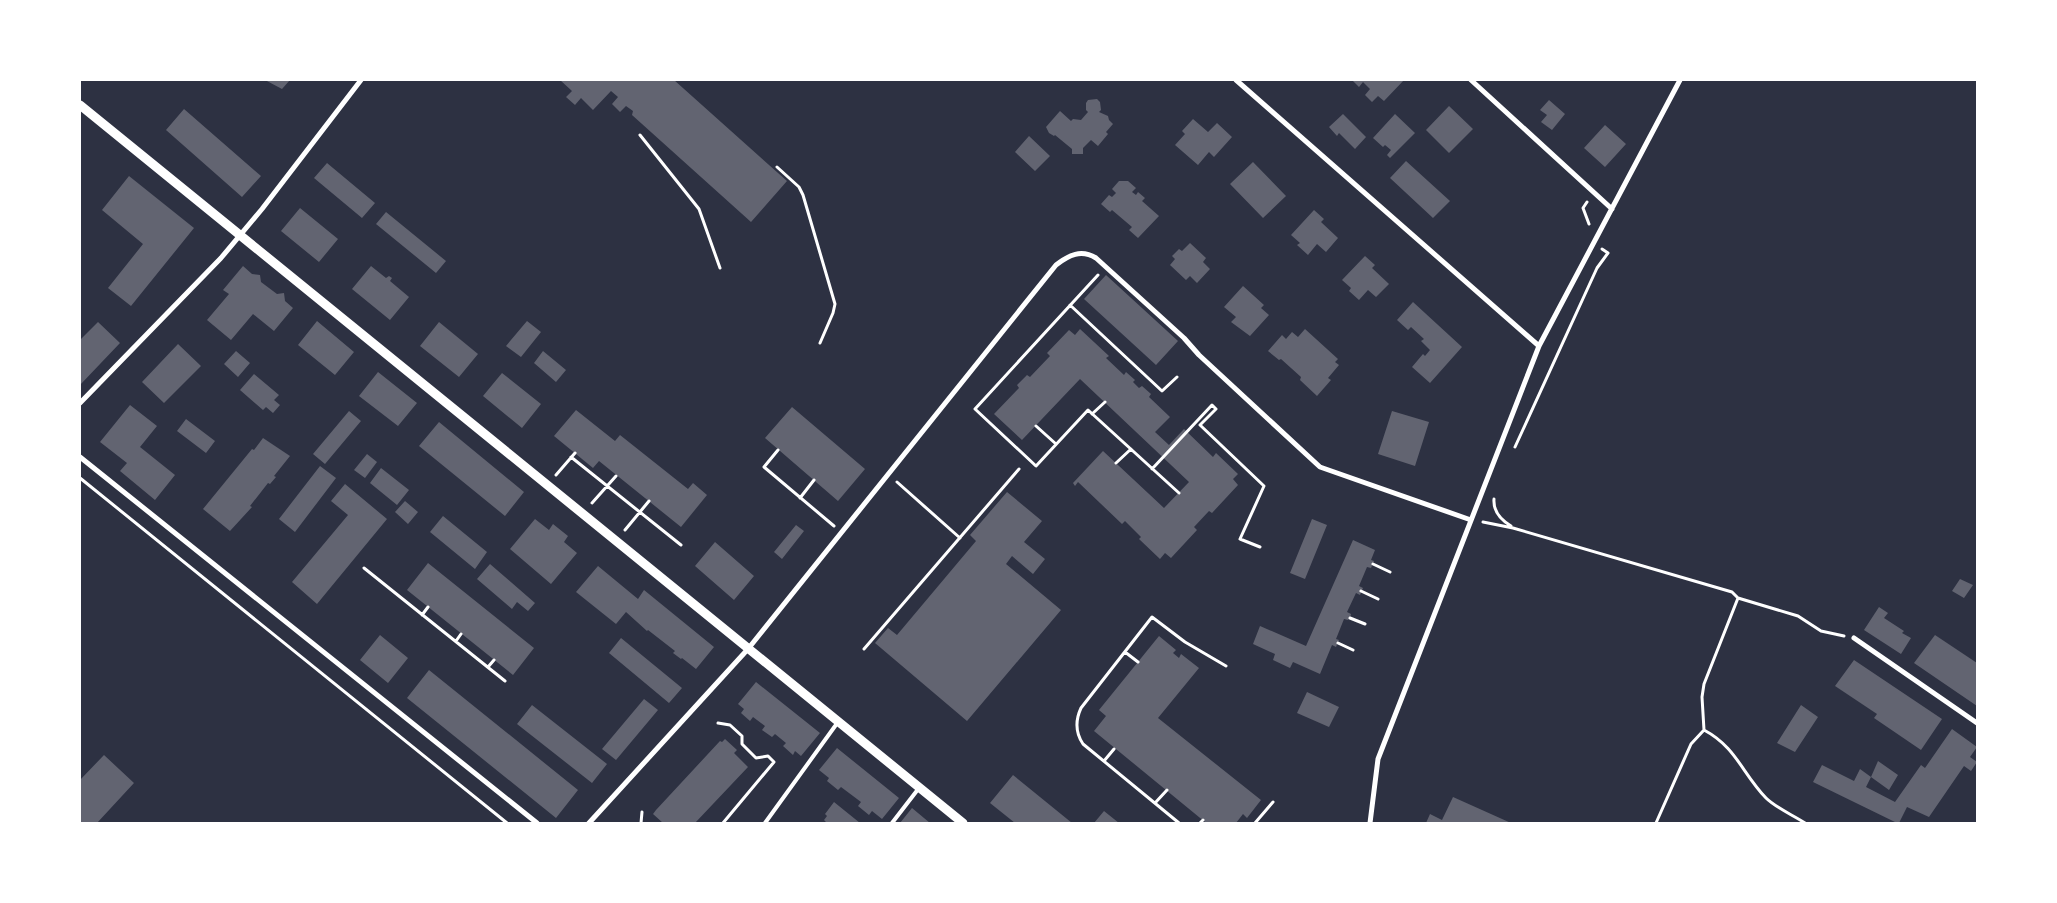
<svg xmlns="http://www.w3.org/2000/svg" width="2057" height="903" font-family="'PT Sans',sans-serif">
<style>
.building{fill:#626471}
.lines{fill:none;stroke-linecap:round;stroke-linejoin:round}
.path{stroke:#fff;stroke-width:3}
.service{stroke:#fff;stroke-width:4}
.minor{stroke:#fff;stroke-width:5}
.tertiary{stroke:#fff;stroke-width:9}
</style>
<rect width="100%" height="100%" fill="#2d3142"/>
<path class="building" d="M 265,80 L 290,80 L 282,89 Z
M 560,80 L 674,80 L 787,181 L 751,222 L 632,115 L 633,111 L 626,106 L 620,112 L 612,104 L 618,97 L 611,91 L 593,110 L 581,98 L 575,105 L 566,97 L 572,91 Z
M 1352,80 L 1404,80 L 1384,101 L 1378,96 L 1372,102 L 1365,95 L 1370,89 L 1363,82 L 1359,87 Z
M 1097,99 L 1100,102 L 1101,110 L 1099,112 L 1108,116 L 1109,120 L 1113,124 L 1106,132 L 1108,134 L 1098,146 L 1091,140 L 1083,148 L 1083,154 L 1072,154 L 1072,149 L 1055,135 L 1054,136 L 1049,133 L 1046,127 L 1060,111 L 1071,121 L 1073,119 L 1081,120 L 1088,112 L 1086,110 L 1086,103 L 1088,100 Z
M 1549,100 L 1565,114 L 1552,130 L 1541,122 L 1547,115 L 1540,110 Z
M 1449,106 L 1473,129 L 1449,153 L 1426,130 Z
M 184,109 L 261,176 L 242,197 L 166,130 Z
M 1343,114 L 1366,137 L 1355,149 L 1339,133 L 1337,136 L 1329,127 Z
M 1395,114 L 1415,133 L 1390,158 L 1387,155 L 1391,150 L 1385,145 L 1383,147 L 1373,138 Z
M 1193,119 L 1208,132 L 1217,123 L 1232,137 L 1214,157 L 1209,152 L 1198,165 L 1175,145 L 1185,134 L 1182,131 Z
M 1605,125 L 1626,144 L 1605,167 L 1584,148 Z
M 1029,136 L 1050,156 L 1035,171 L 1015,152 Z
M 1406,161 L 1450,201 L 1433,218 L 1390,178 Z
M 1253,162 L 1286,196 L 1263,218 L 1230,184 Z
M 327,163 L 375,203 L 362,218 L 314,178 Z
M 129,176 L 194,228 L 131,306 L 108,288 L 143,244 L 102,210 Z
M 1119,181 L 1128,181 L 1136,188 L 1132,192 L 1136,195 L 1138,192 L 1145,198 L 1142,201 L 1159,216 L 1138,238 L 1129,230 L 1132,227 L 1112,210 L 1110,212 L 1101,204 L 1109,195 L 1112,197 L 1116,193 L 1112,189 Z
M 300,208 L 338,239 L 319,262 L 281,231 Z
M 1314,210 L 1324,219 L 1321,222 L 1338,238 L 1326,252 L 1317,244 L 1308,255 L 1297,245 L 1300,243 L 1291,235 Z
M 386,212 L 446,261 L 436,273 L 376,224 Z
M 1190,243 L 1206,258 L 1203,262 L 1210,269 L 1197,283 L 1190,276 L 1186,280 L 1170,265 L 1175,259 L 1172,256 L 1179,249 L 1182,251 Z
M 1365,256 L 1375,265 L 1372,268 L 1389,284 L 1376,297 L 1368,290 L 1359,300 L 1349,291 L 1351,288 L 1342,280 Z
M 243,266 L 252,274 L 260,275 L 261,282 L 277,294 L 284,293 L 285,301 L 293,308 L 274,331 L 253,314 L 231,340 L 207,320 L 229,294 L 223,290 Z
M 371,266 L 386,278 L 389,276 L 392,278 L 390,281 L 409,297 L 390,320 L 352,289 Z
M 1106,275 L 1178,341 L 1156,365 L 1084,299 Z
M 1243,286 L 1264,305 L 1261,308 L 1269,315 L 1250,336 L 1231,322 L 1236,317 L 1224,307 Z
M 1413,302 L 1462,347 L 1430,383 L 1412,367 L 1423,354 L 1425,356 L 1430,350 L 1421,341 L 1424,339 L 1411,327 L 1408,330 L 1397,320 Z
M 317,321 L 354,352 L 335,375 L 298,345 Z
M 527,321 L 541,332 L 521,357 L 506,346 Z
M 98,322 L 120,343 L 80,385 L 80,340 Z
M 439,322 L 478,354 L 459,377 L 420,346 Z
M 1080,329 L 1109,356 L 1106,358 L 1124,375 L 1126,372 L 1135,380 L 1133,382 L 1139,388 L 1142,386 L 1151,394 L 1149,397 L 1170,417 L 1155,432 L 1169,445 L 1184,429 L 1213,457 L 1216,453 L 1238,474 L 1233,479 L 1238,485 L 1212,513 L 1209,511 L 1194,527 L 1197,530 L 1171,558 L 1165,553 L 1160,559 L 1139,539 L 1141,537 L 1125,521 L 1122,524 L 1078,482 L 1075,486 L 1073,483 L 1103,451 L 1164,508 L 1189,482 L 1080,379 L 1022,440 L 994,414 L 1019,388 L 1017,385 L 1027,375 L 1030,377 L 1050,356 L 1047,353 L 1069,330 L 1075,335 Z
M 1305,329 L 1338,359 L 1335,362 L 1339,365 L 1328,378 L 1331,380 L 1317,396 L 1300,380 L 1301,377 L 1281,359 L 1279,360 L 1268,351 L 1282,335 L 1286,339 L 1292,332 L 1298,337 Z
M 178,344 L 201,366 L 164,403 L 142,382 Z
M 236,351 L 250,363 L 238,377 L 224,364 Z
M 543,351 L 566,370 L 556,382 L 534,363 Z
M 378,372 L 417,403 L 398,426 L 359,396 Z
M 502,373 L 541,404 L 522,428 L 483,396 Z
M 254,374 L 279,395 L 274,400 L 280,405 L 273,413 L 266,407 L 263,410 L 240,390 Z
M 130,405 L 157,426 L 140,447 L 175,475 L 155,500 L 120,471 L 127,463 L 100,442 Z
M 792,407 L 865,469 L 838,501 L 765,438 Z
M 576,410 L 615,441 L 620,435 L 688,489 L 693,483 L 707,495 L 681,527 L 599,461 L 593,468 L 554,436 Z
M 349,411 L 361,421 L 325,464 L 313,454 Z
M 1392,411 L 1429,422 L 1415,466 L 1378,454 Z
M 186,419 L 215,441 L 206,453 L 177,431 Z
M 439,422 L 524,492 L 505,516 L 419,446 Z
M 263,438 L 290,456 L 274,476 L 276,477 L 270,484 L 268,483 L 250,506 L 252,507 L 230,531 L 203,509 L 252,449 L 254,450 Z
M 367,454 L 377,462 L 365,478 L 354,470 Z
M 320,466 L 336,478 L 295,532 L 279,519 Z
M 381,468 L 409,490 L 397,505 L 370,483 Z
M 345,484 L 387,519 L 317,604 L 292,582 L 348,515 L 331,501 Z
M 1007,492 L 1042,521 L 1024,542 L 1045,559 L 1033,574 L 1012,556 L 1006,564 L 1061,610 L 967,721 L 875,643 L 888,628 L 897,635 L 976,541 L 970,535 Z
M 405,501 L 418,512 L 408,524 L 395,512 Z
M 443,516 L 487,552 L 475,569 L 430,532 Z
M 535,519 L 549,530 L 553,524 L 568,536 L 564,542 L 577,553 L 551,584 L 510,549 Z
M 1312,519 L 1327,525 L 1305,579 L 1290,573 Z
M 796,525 L 804,531 L 782,559 L 774,552 Z
M 1353,540 L 1375,550 L 1371,560 L 1374,561 L 1371,568 L 1367,567 L 1359,586 L 1363,588 L 1360,595 L 1356,593 L 1347,612 L 1351,614 L 1350,618 L 1348,620 L 1344,619 L 1336,639 L 1339,640 L 1336,647 L 1332,645 L 1320,674 L 1293,662 L 1290,668 L 1273,660 L 1275,654 L 1253,644 L 1260,626 L 1306,646 Z
M 715,542 L 754,576 L 734,600 L 695,566 Z
M 428,563 L 534,648 L 513,675 L 407,590 Z
M 490,564 L 535,603 L 528,611 L 517,602 L 512,609 L 477,579 Z
M 598,566 L 638,599 L 644,590 L 714,647 L 696,669 L 682,658 L 681,659 L 673,653 L 675,651 L 648,630 L 647,631 L 626,612 L 616,624 L 576,592 Z
M 1960,579 L 1973,585 L 1964,598 L 1952,591 Z
M 1879,607 L 1888,613 L 1884,618 L 1904,631 L 1902,633 L 1911,638 L 1901,654 L 1864,630 Z
M 380,635 L 408,658 L 388,683 L 360,660 Z
M 1935,635 L 1977,663 L 1977,706 L 1914,663 Z
M 1159,636 L 1176,650 L 1173,653 L 1179,658 L 1181,654 L 1199,668 L 1158,718 L 1261,800 L 1247,818 L 1243,814 L 1236,823 L 1205,822 L 1094,731 L 1106,716 L 1099,710 Z
M 621,638 L 682,688 L 669,703 L 609,653 Z
M 1854,660 L 1942,719 L 1921,750 L 1874,718 L 1877,714 L 1835,686 Z
M 429,670 L 578,790 L 556,818 L 407,698 Z
M 756,682 L 820,733 L 801,756 L 795,751 L 793,755 L 783,746 L 786,743 L 775,734 L 772,737 L 762,730 L 765,726 L 753,717 L 750,721 L 741,713 L 744,709 L 738,704 Z
M 1307,692 L 1339,707 L 1329,727 L 1297,713 Z
M 644,699 L 658,710 L 616,760 L 602,749 Z
M 532,705 L 607,764 L 592,783 L 517,724 Z
M 1801,705 L 1818,717 L 1795,752 L 1777,743 Z
M 1952,729 L 1977,747 L 1970,757 L 1977,762 L 1971,771 L 1964,766 L 1929,817 L 1907,807 L 1899,823 L 1897,823 L 1813,782 L 1822,765 L 1854,781 L 1860,769 L 1871,777 L 1878,761 L 1898,775 L 1889,790 L 1871,777 L 1866,787 L 1895,802 L 1921,765 L 1925,768 Z
M 725,739 L 737,750 L 734,753 L 748,767 L 695,823 L 663,823 L 653,814 L 656,810 L 720,741 L 722,742 Z
M 837,748 L 899,798 L 882,819 L 872,811 L 869,815 L 858,806 L 861,802 L 841,787 L 838,790 L 827,781 L 829,778 L 819,770 Z
M 104,755 L 134,783 L 97,823 L 80,823 L 80,780 Z
M 1013,775 L 1072,823 L 1015,823 L 990,803 Z
M 1453,797 L 1511,823 L 1426,823 L 1430,814 L 1442,820 Z
M 834,802 L 860,823 L 827,823 L 824,820 L 827,816 L 825,814 Z
M 912,808 L 930,823 L 900,823 Z
M 1104,811 L 1119,823 L 1094,823 Z"/>
<g class="lines">
<path class="path" d="M 640,135 L 699,209 L 720,268
M 777,167 L 799,187 L 803,195 L 835,304 L 833,313 L 820,343
M 1587,202 L 1583,208 L 1589,224
M 1098,275 L 975,409 L 1036,466 L 1088,410 L 1179,493
M 1070,305 L 1162,391 L 1177,377
M 1092,414 L 1105,402
M 1036,426 L 1056,444
M 1515,447 L 1597,268 L 1608,253 L 1602,249
M 778,450 L 764,467 L 834,526
M 571,457 L 681,545
M 1116,463 L 1131,449
M 1152,469 L 1212,405 L 1216,409 L 1200,425 L 1264,486 L 1240,539 L 1260,547
M 556,475 L 575,453
M 80,478 L 507,823
M 897,482 L 960,538
M 800,498 L 814,480
M 1494,499 C 1493,512 1501,520 1511,526
M 592,503 L 616,476
M 1483,522 L 1513,528 L 1732,592 L 1738,598 L 1798,616 L 1821,631 L 1844,636
M 625,530 L 649,501
M 1373,564 L 1390,572
M 364,568 L 505,681
M 1361,591 L 1378,599
M 422,615 L 428,607
M 1350,618 L 1365,624
M 456,641 L 461,634
M 1338,643 L 1353,650
M 864,649 L 1019,469
M 1125,652 L 1138,662
M 488,667 L 494,660
M 718,723 L 730,725 L 742,736 L 742,744 L 756,758 L 768,756 L 774,762 L 723,823
M 1704,730 C 1736,747 1742,773 1766,798 C 1776,808 1793,815 1805,823
M 1104,761 L 1114,749
M 1155,803 L 1167,790
M 641,823 L 642,812
M 1179,823 L 1083,744 C 1075,732 1075,721 1081,708 L 1152,617 L 1185,642 L 1226,666
M 1200,823 L 1203,820
M 1255,823 L 1273,802
M 1656,823 L 1691,744 L 1704,730 L 1702,697 L 1704,684 L 1738,598"/>
<path class="service" d="M 765,823 L 838,722
M 892,823 L 919,788"/>
<path class="minor" d="M 1236,80 L 1539,346
M 1471,80 L 1612,209
M 80,403 L 221,258 L 262,209 L 361,80
M 80,457 L 537,823
M 1854,638 L 1977,723
M 589,823 L 748,649 L 1056,265 C 1069,255 1081,249 1096,258 L 1184,338 L 1199,355 L 1320,467 L 1471,520
M 1370,823 L 1378,759 L 1539,346 L 1680,80"/>
<path class="tertiary" d="M 80,105 L 963,823"/>
</g>
<rect width="2057" height="903" fill="none" stroke="#ffffff" stroke-width="162"/>
</svg>
